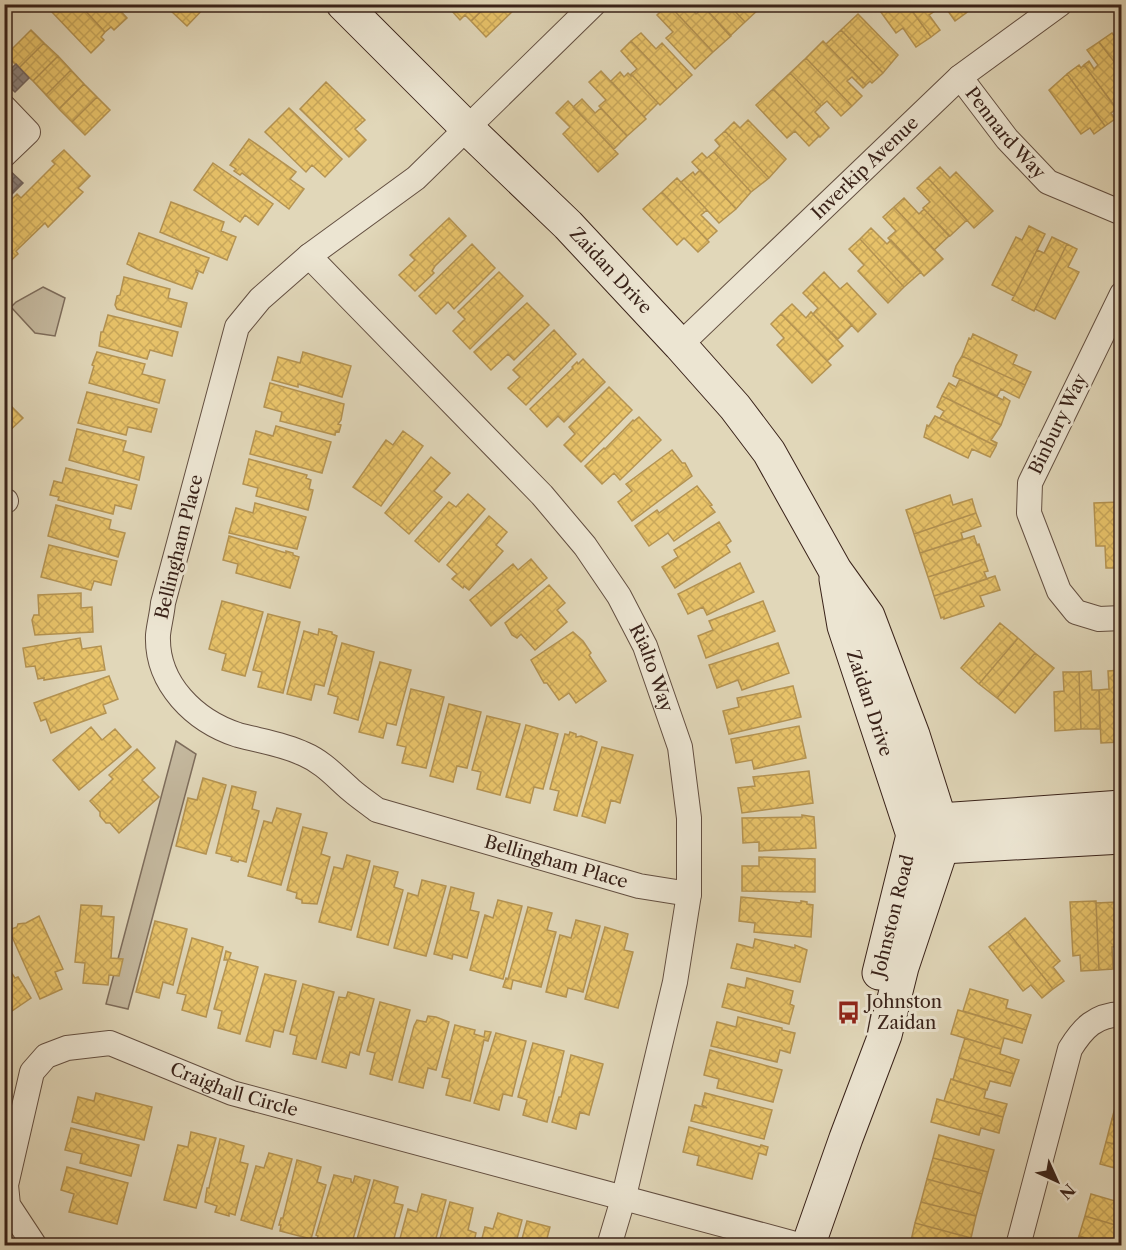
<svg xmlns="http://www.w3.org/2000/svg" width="1126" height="1250" font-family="'Libre Caslon Text',serif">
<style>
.green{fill:#c4b89e;stroke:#7e6d5c;stroke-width:1.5}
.homes{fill:url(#homes-cross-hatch);stroke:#b49352;stroke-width:1.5}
.industry{fill:url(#industry-cross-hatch);stroke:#72645e;stroke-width:1.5}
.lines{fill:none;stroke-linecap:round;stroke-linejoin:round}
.street-casing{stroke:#634f41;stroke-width:26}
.secondary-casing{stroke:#392219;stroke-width:35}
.street{stroke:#ece5d2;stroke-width:24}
.secondary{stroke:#ece5d2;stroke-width:33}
.labels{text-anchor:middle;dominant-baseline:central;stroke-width:6;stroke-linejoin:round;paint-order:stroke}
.street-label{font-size:18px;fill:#392219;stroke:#ece5d2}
.poi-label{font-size:18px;fill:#392219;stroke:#ece5d2;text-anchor:start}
</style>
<defs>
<pattern id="homes-cross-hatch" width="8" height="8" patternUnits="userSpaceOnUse" patternTransform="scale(1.5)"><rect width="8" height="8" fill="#e9c46a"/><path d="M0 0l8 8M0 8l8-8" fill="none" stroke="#c9a85b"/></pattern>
<pattern id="industry-cross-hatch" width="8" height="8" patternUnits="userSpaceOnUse" patternTransform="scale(1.5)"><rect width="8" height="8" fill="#8a817c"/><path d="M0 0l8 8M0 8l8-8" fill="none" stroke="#726965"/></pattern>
</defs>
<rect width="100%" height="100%" fill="#e1d7b9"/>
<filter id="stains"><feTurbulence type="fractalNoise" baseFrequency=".00333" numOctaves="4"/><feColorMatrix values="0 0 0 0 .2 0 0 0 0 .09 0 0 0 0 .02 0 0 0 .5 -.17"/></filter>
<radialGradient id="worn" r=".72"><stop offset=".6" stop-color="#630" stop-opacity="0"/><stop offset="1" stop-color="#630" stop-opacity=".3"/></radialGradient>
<path class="green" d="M 43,287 L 65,298 L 55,336 L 35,333 L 11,307 L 16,302 Z
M 176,741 L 196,754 L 128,1009 L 106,1004 Z"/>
<path class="homes" d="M 55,4 L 79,4 L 105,32 L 101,37 L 104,40 L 91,53 L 50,10 Z
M 79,4 L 114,4 L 127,18 L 114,30 L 111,27 L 105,32 Z
M 166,4 L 178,4 L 171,11 Z
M 178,4 L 208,4 L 187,26 L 171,11 Z
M 454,4 L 489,4 L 471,21 L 465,15 L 460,20 L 450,9 Z
M 489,4 L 520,4 L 486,37 L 471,21 Z
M 668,4 L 688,4 L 696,14 L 704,7 L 731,36 L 713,52 Z
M 668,4 L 713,52 L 695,69 L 666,38 L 673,32 L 657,15 Z
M 706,4 L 728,4 L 745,22 L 730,36 L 704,7 Z
M 728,4 L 757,4 L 760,8 L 745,22 Z
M 875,4 L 907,4 L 931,37 L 916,47 L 903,28 L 896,33 Z
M 907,4 L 930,4 L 935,11 L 929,15 L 940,30 L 931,37 Z
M 943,4 L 960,4 L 966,13 L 955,21 Z
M 960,4 L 977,4 L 966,13 Z
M 858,14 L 898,55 L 883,73 L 841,30 Z
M 31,30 L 44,43 L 19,68 L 6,55 Z
M 841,30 L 883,73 L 872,83 L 870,81 L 866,85 L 826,44 Z
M 641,33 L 656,49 L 662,43 L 692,75 L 677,89 L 631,41 Z
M 1112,33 L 1122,46 L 1122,72 L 1099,42 Z
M 631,41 L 677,89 L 660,105 L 631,74 L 637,69 L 621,51 Z
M 823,41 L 866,85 L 863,88 L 852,77 L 847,81 L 862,96 L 852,106 L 806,58 Z
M 1099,42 L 1122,72 L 1121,115 L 1084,65 L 1089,61 L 1094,69 L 1098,65 L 1087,50 Z
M 44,43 L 58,56 L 33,81 L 19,68 Z
M 58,56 L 71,70 L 46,95 L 33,81 Z
M 806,58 L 852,106 L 841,116 L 827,101 L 821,106 L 790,73 Z
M 1079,65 L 1081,68 L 1084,65 L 1117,109 L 1111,113 L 1115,119 L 1105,126 L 1067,74 Z
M 71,70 L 84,84 L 59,109 L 46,95 Z
M 601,71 L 646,119 L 627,136 L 599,106 L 606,100 L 589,82 Z
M 620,72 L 624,77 L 628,73 L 631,76 L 632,75 L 658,103 L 644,117 L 611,81 Z
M 790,73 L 821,106 L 815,112 L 829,128 L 820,137 L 773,89 Z
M 1067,74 L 1105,126 L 1094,134 L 1090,128 L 1081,134 L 1049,90 Z
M 326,82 L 365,120 L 355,129 L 366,140 L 349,157 L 300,109 Z
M 84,84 L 97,97 L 72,122 L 59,109 Z
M 773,89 L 819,136 L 809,146 L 795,131 L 787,138 L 756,105 Z
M 97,97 L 110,110 L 85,135 L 72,122 Z
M 582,99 L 595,113 L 601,108 L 627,136 L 614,149 L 573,107 Z
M 568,101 L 618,154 L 598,172 L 563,134 L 570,127 L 556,113 Z
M 289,108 L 342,159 L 325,177 L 312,165 L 306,172 L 265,132 Z
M 748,120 L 786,159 L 769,178 L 725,131 L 734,122 L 740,128 Z
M 725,131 L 769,178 L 751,192 L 714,152 L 720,146 L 715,140 Z
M 249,139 L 296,172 L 290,179 L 304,189 L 289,209 L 242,173 L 240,175 L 234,171 L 236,169 L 230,165 Z
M 64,150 L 90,176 L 78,188 L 83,192 L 48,227 L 45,223 L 16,251 L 18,254 L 4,267 L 4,207 L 17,194 L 21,198 L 55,164 L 52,161 Z
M 714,152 L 751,192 L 736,209 L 692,162 L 702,153 L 707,158 Z
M 213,163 L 273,204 L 258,225 L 245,215 L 240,222 L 194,190 Z
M 940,167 L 950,178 L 956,172 L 993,211 L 974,228 L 928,178 Z
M 700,170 L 736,209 L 719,223 L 681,182 L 693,172 L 695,175 Z
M 677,178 L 707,210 L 701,215 L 717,231 L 707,240 L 662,192 Z
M 928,178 L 967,220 L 950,236 L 923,208 L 930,202 L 917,188 Z
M 662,192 L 709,242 L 698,252 L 684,238 L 677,245 L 643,209 Z
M 904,198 L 919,214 L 924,209 L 949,236 L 934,250 L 894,207 Z
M 171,202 L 224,222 L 221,231 L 236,237 L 227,260 L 160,232 Z
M 894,207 L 943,259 L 924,276 L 888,238 L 896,231 L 883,217 Z
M 449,218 L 466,236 L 435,266 L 432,271 L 434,273 L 415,291 L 399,275 L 415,260 L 410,255 Z
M 1029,226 L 1045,234 L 1014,296 L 992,285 L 1016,237 L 1022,240 Z
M 871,228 L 887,244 L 891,240 L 921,272 L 904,287 L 860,239 Z
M 139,233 L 209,258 L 203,273 L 196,270 L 196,272 L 198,273 L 192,289 L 139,270 L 127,264 Z
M 1052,237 L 1067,244 L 1034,311 L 1012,300 L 1037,250 L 1044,253 Z
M 860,239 L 904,287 L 888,303 L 858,271 L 864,265 L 849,249 Z
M 472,244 L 495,268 L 454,309 L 448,302 L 436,314 L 419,296 Z
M 1067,244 L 1077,249 L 1068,267 L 1079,272 L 1055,319 L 1035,309 Z
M 499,272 L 523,296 L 470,349 L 453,331 L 465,319 L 458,312 Z
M 824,272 L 840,289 L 847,283 L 876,314 L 858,332 L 812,284 Z
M 124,277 L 170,289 L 168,298 L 187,303 L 181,327 L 117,309 L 115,305 L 117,296 L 120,295 Z
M 812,284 L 852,325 L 838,339 L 813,314 L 818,308 L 803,293 Z
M 527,303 L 549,325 L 514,360 L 508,354 L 491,370 L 474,352 Z
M 792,304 L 806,318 L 811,312 L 843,346 L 827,361 L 781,314 Z
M 781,314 L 831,365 L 812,383 L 777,345 L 784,338 L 771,324 Z
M 108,315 L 178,332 L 172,356 L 150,350 L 147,359 L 99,346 L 101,332 L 103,332 Z
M 554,330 L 576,354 L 526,405 L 508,388 L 520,377 L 513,370 Z
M 973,334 L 1017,355 L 1013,364 L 1031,372 L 1025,385 L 962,356 L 969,338 L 971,339 Z
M 97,352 L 145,364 L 142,374 L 165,380 L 159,403 L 89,383 L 94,366 L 92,365 Z
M 303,352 L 351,366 L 342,397 L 298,384 L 298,387 L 272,380 L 278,357 L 300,363 Z
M 962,356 L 1025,385 L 1019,398 L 1001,389 L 997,396 L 953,376 L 956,366 Z
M 583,359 L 605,382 L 564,422 L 558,416 L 547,427 L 530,409 L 573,368 L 572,367 L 577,362 L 578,364 Z
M 960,379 L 1003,400 L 1004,397 L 1010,401 L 1001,425 L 942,396 L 949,383 L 956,387 Z
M 270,383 L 344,404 L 341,420 L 338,424 L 341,425 L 339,432 L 336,431 L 335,435 L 280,421 L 282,412 L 264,407 Z
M 609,387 L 632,410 L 581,462 L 564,445 L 575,434 L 569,427 Z
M 87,392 L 157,409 L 151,432 L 128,427 L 126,435 L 78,423 Z
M 942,396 L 1001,425 L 991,440 L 997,443 L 996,446 L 940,418 L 944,411 L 937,407 Z
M 10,405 L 23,418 L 4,436 L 4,410 Z
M 935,416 L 996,446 L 990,457 L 972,449 L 968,458 L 924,437 L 927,425 L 929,426 Z
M 639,417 L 661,440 L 620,480 L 614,473 L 602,484 L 585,466 L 604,448 L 605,449 L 633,420 L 634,421 Z
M 276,426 L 331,442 L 322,473 L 250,454 L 256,431 L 273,436 Z
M 77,429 L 126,441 L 123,451 L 144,457 L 139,480 L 69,460 Z
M 403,431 L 423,446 L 381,506 L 353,487 L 386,440 L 393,445 Z
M 672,450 L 682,463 L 685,463 L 692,476 L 632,521 L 618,502 L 632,491 L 626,484 Z
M 431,457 L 450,473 L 434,491 L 442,497 L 409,534 L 385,513 Z
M 249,459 L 307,475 L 306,478 L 311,480 L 309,489 L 313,490 L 308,510 L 256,496 L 258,488 L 243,484 Z
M 66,468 L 137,485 L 131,509 L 115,505 L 113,514 L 58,500 L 59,497 L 50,495 L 54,481 L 62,483 Z
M 697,486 L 712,505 L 710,506 L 715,512 L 674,541 L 668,533 L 649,546 L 635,526 L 657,510 L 659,513 Z
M 468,494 L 485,509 L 439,562 L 415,541 L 449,502 L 456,507 Z
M 950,495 L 953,505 L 972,499 L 976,513 L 914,534 L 906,510 Z
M 1120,502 L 1122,568 L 1106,568 L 1105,546 L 1096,546 L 1094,503 Z
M 255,503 L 306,517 L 297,549 L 229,533 L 236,508 L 253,513 Z
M 56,505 L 111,520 L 109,529 L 125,533 L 118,557 L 48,536 Z
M 976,513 L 981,526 L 961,533 L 963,539 L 920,553 L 914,534 Z
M 489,516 L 507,532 L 496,545 L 503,551 L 469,590 L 464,586 L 463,588 L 452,579 L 457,574 L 447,565 Z
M 719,522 L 731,541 L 726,545 L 730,552 L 675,588 L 662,567 L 678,557 L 674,550 Z
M 229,536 L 286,553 L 286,551 L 293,553 L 293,555 L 299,557 L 290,588 L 236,573 L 238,564 L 223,560 Z
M 974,536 L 977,545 L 979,544 L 984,559 L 928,577 L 920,553 Z
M 49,545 L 117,561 L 111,585 L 94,581 L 91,590 L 41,577 Z
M 531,559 L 547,578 L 491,626 L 470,600 L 513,564 L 518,570 Z
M 984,559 L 988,571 L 984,572 L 987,579 L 934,596 L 928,577 Z
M 740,563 L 754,592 L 707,615 L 703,607 L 688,614 L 678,594 Z
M 995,576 L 1000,590 L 980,596 L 984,606 L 944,619 L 944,617 L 941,618 L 934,596 Z
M 549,585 L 565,603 L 557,610 L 567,622 L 535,650 L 521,634 L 517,638 L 512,635 L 505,623 Z
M 81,593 L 81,608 L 92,607 L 93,632 L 35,635 L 32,620 L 34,615 L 39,615 L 38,595 Z
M 222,601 L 263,612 L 245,676 L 222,670 L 226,654 L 209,649 Z
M 763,601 L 775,631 L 706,658 L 698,636 L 713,630 L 709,621 Z
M 268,614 L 300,622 L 283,693 L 258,687 L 262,672 L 253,670 Z
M 1000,623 L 1018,638 L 979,684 L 961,668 Z
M 319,629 L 332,632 L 332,634 L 337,636 L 324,686 L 315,684 L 311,700 L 287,694 L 304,631 L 318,635 Z
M 573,632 L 583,641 L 591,653 L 589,655 L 606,681 L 576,703 L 569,693 L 559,700 L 547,683 L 544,683 L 531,660 Z
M 80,638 L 82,649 L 101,646 L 105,670 L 44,680 L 44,678 L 38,679 L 35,666 L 26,667 L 23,648 Z
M 1018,638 L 1035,653 L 997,698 L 979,684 Z
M 342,643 L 374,652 L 358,720 L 334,713 L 338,697 L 328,694 Z
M 778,643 L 789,673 L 742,690 L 738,680 L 717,688 L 709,665 Z
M 1035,653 L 1054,668 L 1015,713 L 997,698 Z
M 380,662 L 411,670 L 396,725 L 387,723 L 383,738 L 359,732 Z
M 1122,670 L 1122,742 L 1101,743 L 1099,690 L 1109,689 L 1108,671 Z
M 1091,671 L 1092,690 L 1099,690 L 1100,729 L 1081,729 L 1079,672 Z
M 1063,672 L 1079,672 L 1081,729 L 1055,731 L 1054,692 L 1064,691 Z
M 109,676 L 118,699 L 103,705 L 106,713 L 51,733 L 46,719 L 41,721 L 34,703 Z
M 793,686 L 801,717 L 729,734 L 723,711 L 739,707 L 737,698 Z
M 411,689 L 444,697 L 426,768 L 402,763 L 406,747 L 397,745 Z
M 449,704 L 481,712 L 467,768 L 457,766 L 453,782 L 430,776 Z
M 487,716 L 520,724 L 500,795 L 477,789 L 481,772 L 472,770 Z
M 526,725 L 558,734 L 543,789 L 534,787 L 530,803 L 506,797 Z
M 799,726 L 806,758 L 754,769 L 752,760 L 736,763 L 731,739 Z
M 91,727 L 102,740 L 115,729 L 131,747 L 79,790 L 53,760 Z
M 570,732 L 576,734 L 576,737 L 581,736 L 597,742 L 577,816 L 554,810 L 559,791 L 550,789 L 565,734 L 569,735 Z
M 602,747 L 633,755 L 620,803 L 611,800 L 605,823 L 582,816 Z
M 137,749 L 155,768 L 142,780 L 159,797 L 119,833 L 110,823 L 106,823 L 100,816 L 100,812 L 90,801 L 113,779 L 109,775 Z
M 809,771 L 813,803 L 742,813 L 738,788 L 755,786 L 753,777 Z
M 203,778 L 226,785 L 206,854 L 176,846 L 188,798 L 197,800 Z
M 232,786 L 256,792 L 252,809 L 259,811 L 246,862 L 239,860 L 238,862 L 231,860 L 232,857 L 216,853 Z
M 277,808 L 301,814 L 281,885 L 248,876 L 264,821 L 272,823 Z
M 802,815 L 814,817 L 816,848 L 759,851 L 759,842 L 743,843 L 742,818 L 802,817 Z
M 303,827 L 327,833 L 321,854 L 330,857 L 317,904 L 302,903 L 302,900 L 296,898 L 297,893 L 287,890 Z
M 347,855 L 370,861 L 351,930 L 319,922 L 334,867 L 343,869 Z
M 759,857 L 815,859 L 815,892 L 742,891 L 742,866 L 759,866 Z
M 374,866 L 398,872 L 394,887 L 403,890 L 388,945 L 357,937 Z
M 422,880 L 446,886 L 426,956 L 394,948 L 408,893 L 418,896 Z
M 451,887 L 474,893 L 470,910 L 479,912 L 467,958 L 453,954 L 452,959 L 434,954 Z
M 741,897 L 801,903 L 801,901 L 807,902 L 807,904 L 813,905 L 811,937 L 754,932 L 755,923 L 739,921 Z
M 498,900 L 522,906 L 503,979 L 470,970 L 485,915 L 493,918 Z
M 1096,901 L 1099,970 L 1081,971 L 1080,955 L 1073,956 L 1070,902 Z
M 1118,902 L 1122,902 L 1122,946 L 1121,946 Z
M 1118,902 L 1121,946 L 1112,947 L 1113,969 L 1099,970 L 1096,903 Z
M 81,905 L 102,906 L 101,916 L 114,917 L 111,958 L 123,959 L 119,976 L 109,975 L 108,985 L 83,983 L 85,963 L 75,962 Z
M 528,907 L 552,913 L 547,930 L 556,932 L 541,987 L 513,980 L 511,989 L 503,987 L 506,978 L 508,979 Z
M 39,916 L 63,969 L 55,972 L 62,989 L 40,999 L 9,930 L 17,927 L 18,924 L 26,923 Z
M 1025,918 L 1060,961 L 1053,967 L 1064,981 L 1053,989 L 1008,932 Z
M 576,920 L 600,926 L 583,992 L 568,988 L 566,997 L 546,992 L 560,935 L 571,938 Z
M 155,921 L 187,929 L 173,985 L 163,982 L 159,998 L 136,992 Z
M 605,927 L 628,934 L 624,950 L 633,952 L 618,1008 L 585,999 Z
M 1008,932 L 1053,989 L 1042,998 L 1031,985 L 1023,991 L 989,947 Z
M 192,938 L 223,947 L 206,1017 L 182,1010 L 186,995 L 177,993 Z
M 755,939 L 795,948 L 795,945 L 807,950 L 800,982 L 731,968 L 737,944 L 753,948 Z
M 226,951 L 231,953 L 229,959 L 258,967 L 240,1034 L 218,1028 L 222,1011 L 214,1009 L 228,960 L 224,960 Z
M 4,962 L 15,978 L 18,977 L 31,998 L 9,1013 L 7,1010 L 4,1011 Z
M 265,974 L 296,981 L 283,1032 L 274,1030 L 270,1047 L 246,1041 Z
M 747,978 L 793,991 L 790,1004 L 794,1006 L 789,1024 L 722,1007 L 728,984 L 745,988 Z
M 303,984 L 334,992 L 316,1059 L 293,1054 L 297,1036 L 290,1034 Z
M 970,989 L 1008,1000 L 1006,1008 L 1031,1015 L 1026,1030 L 963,1011 Z
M 348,992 L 374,999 L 359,1055 L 350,1052 L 346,1068 L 322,1062 L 339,997 L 346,998 Z
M 380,1002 L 410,1010 L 392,1080 L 370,1074 L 375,1053 L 367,1051 Z
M 958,1010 L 1026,1030 L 1022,1043 L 1004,1038 L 1001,1049 L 951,1034 Z
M 428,1016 L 436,1017 L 449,1022 L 436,1070 L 428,1068 L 423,1088 L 399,1082 L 414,1026 L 417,1020 L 426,1022 Z
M 738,1017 L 782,1028 L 782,1030 L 795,1033 L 790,1053 L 780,1050 L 777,1062 L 711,1046 L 717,1022 L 736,1027 Z
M 455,1025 L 475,1030 L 474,1034 L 484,1037 L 485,1031 L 491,1032 L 488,1041 L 484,1040 L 470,1101 L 446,1095 L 450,1079 L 442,1077 Z
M 496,1033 L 526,1041 L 512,1096 L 503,1094 L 499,1110 L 474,1103 Z
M 965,1038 L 1001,1049 L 1000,1054 L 1019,1060 L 1014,1074 L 959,1058 Z
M 533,1043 L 564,1051 L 547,1122 L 523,1115 L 527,1100 L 518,1097 Z
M 710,1050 L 782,1070 L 773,1102 L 717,1088 L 719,1079 L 704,1075 Z
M 571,1055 L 603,1064 L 589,1115 L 580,1112 L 576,1129 L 552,1122 L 559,1097 L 561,1097 Z
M 959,1058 L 1014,1074 L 1010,1086 L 990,1081 L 987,1090 L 953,1080 Z
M 951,1079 L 986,1090 L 984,1098 L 1007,1104 L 1003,1117 L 944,1101 Z
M 96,1093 L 152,1107 L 144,1140 L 72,1122 L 78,1097 L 94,1101 Z
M 705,1093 L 772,1110 L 764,1139 L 691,1121 L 695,1105 L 707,1108 L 702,1105 Z
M 1118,1097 L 1122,1098 L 1122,1122 L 1112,1119 Z
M 937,1099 L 1003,1117 L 999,1133 L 981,1128 L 979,1135 L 931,1122 Z
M 1112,1119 L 1122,1122 L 1122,1146 L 1106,1142 Z
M 689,1127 L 760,1147 L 761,1145 L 768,1147 L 766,1155 L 759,1153 L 752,1179 L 697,1165 L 699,1156 L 683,1152 Z
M 71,1128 L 139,1145 L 131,1176 L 80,1163 L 82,1154 L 65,1150 Z
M 191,1132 L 216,1138 L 196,1208 L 164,1200 L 178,1145 L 188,1147 Z
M 939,1135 L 994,1150 L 988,1172 L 933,1158 Z
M 220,1139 L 244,1146 L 240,1162 L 248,1164 L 235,1215 L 229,1213 L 229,1216 L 215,1212 L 217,1206 L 205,1202 L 207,1188 L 209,1188 Z
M 1106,1142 L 1122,1146 L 1122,1170 L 1100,1164 Z
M 269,1153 L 292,1159 L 272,1229 L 241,1220 L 256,1166 L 264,1168 Z
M 933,1158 L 988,1172 L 982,1194 L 927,1179 Z
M 297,1160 L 321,1167 L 317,1182 L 326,1185 L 311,1239 L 280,1231 L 281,1225 L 279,1225 L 281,1218 L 283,1218 Z
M 67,1167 L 128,1183 L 117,1224 L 69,1212 L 74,1194 L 61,1190 Z
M 334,1175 L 351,1179 L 351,1182 L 353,1183 L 355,1176 L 370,1180 L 351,1246 L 327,1246 L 316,1243 L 318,1236 L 316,1235 Z
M 927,1179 L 982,1194 L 976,1216 L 921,1202 Z
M 374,1180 L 398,1187 L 394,1203 L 403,1205 L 392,1246 L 355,1246 Z
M 422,1194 L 446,1200 L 434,1246 L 398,1246 L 408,1209 L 417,1212 Z
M 1091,1194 L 1122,1203 L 1122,1227 L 1085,1216 Z
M 450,1202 L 473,1208 L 468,1230 L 476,1233 L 473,1246 L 438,1246 Z
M 921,1202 L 976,1216 L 971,1238 L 915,1223 Z
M 498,1213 L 522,1220 L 515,1246 L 480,1246 L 485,1227 L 493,1229 Z
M 1085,1216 L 1122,1227 L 1122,1246 L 1111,1246 L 1079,1236 Z
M 527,1221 L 550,1227 L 545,1246 L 520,1246 Z
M 915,1223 L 971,1238 L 969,1246 L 910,1245 Z
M 1079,1236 L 1111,1246 L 1076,1246 Z"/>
<path class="industry" d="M 16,64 L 29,78 L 15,92 L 4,82 L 4,75 Z
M 6,167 L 23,183 L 4,202 L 4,169 Z"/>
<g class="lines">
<defs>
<g id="street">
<path id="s1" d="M 594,4 L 416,178 L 309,256 L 260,299 L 237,327 L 163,603 C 162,614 159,625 158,635 C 156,684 195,721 238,735 C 260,741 283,744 304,754 C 323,762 336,777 351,790 C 359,797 368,803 377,810 L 639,886 L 689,894"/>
<path id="s2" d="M 960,77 L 1007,139 L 1048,182 L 1122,213"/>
<path d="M 4,107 L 28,132 L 4,155"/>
<path id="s3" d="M 309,256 L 542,495 L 585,546 L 619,596 L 645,646 L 680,747 L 689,818 L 689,894 L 675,982 L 624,1196 L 609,1246"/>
<path d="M 1122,294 L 1030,483 L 1029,513 L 1059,591 L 1076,612 L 1099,619 L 1122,618"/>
<path id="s4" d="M 680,345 L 960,77 L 1060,4"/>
<path d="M 4,500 L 6,501"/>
<path id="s5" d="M 35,1246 L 8,1205 L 6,1185 L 32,1072 L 46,1056 L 67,1048 L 110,1043 L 232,1093 L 803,1246"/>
<path d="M 1018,1246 L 1070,1049 C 1083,1028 1095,1015 1122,1014"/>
</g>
<g id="secondary">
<path id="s6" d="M 343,4 L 467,128 L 568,225 L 680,345 L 735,407 L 769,452 L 835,570 L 868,616 L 913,735 L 940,820 L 942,847 L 902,967 L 885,1035 L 846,1138 L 808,1246"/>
<path id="s7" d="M 836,579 L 844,626 L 913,835"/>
<path d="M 923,839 L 942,847 L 1122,837"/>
<path d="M 879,973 L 913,835 L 940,820 L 1122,807"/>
</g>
</defs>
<use href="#street" class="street-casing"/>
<use href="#secondary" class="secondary-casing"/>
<use href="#street" class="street"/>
<use href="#secondary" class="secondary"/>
</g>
<defs>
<symbol id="bus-bare" viewBox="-9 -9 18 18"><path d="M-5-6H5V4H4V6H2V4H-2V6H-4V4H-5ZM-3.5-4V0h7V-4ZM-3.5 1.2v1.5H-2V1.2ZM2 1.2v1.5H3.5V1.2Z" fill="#8f2418" stroke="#ece5d2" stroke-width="2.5" paint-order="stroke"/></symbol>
</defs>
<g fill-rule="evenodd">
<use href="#bus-bare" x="832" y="996" width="33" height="33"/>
</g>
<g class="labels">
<g class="street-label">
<text stroke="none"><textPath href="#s2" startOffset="72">Pennard Way</textPath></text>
<text stroke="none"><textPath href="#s4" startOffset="256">Inverkip Avenue</textPath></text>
<text stroke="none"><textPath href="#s6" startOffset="378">Zaidan Drive</textPath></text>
<text transform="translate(1058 424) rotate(-64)">Binbury Way</text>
<text transform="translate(179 547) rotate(-76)">Bellingham Place</text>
<text stroke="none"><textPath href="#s3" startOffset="540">Rialto Way</textPath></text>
<text stroke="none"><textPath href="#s7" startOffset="129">Zaidan Drive</textPath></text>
<text stroke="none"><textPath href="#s1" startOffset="1286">Bellingham Place</textPath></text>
<text transform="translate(893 916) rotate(-76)">Johnston Road</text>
<text stroke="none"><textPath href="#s5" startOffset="405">Craighall Circle</textPath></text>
</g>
<g class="poi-label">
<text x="866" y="1002">Johnston<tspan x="866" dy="21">/ Zaidan</tspan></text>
</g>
</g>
<rect width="1126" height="1250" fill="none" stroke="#e1d7b9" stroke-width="24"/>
<rect x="6" y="6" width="1114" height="1238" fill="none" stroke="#392219" stroke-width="3"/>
<rect x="12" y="12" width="1102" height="1226" fill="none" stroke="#392219" stroke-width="1.5"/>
<g transform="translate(1057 1181) rotate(135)" stroke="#ece5d2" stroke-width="4.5" paint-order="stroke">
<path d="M0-4.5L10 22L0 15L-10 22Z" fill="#392219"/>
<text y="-9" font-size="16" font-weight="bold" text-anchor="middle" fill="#392219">N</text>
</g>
<rect width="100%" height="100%" filter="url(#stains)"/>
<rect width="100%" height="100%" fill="url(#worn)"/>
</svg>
